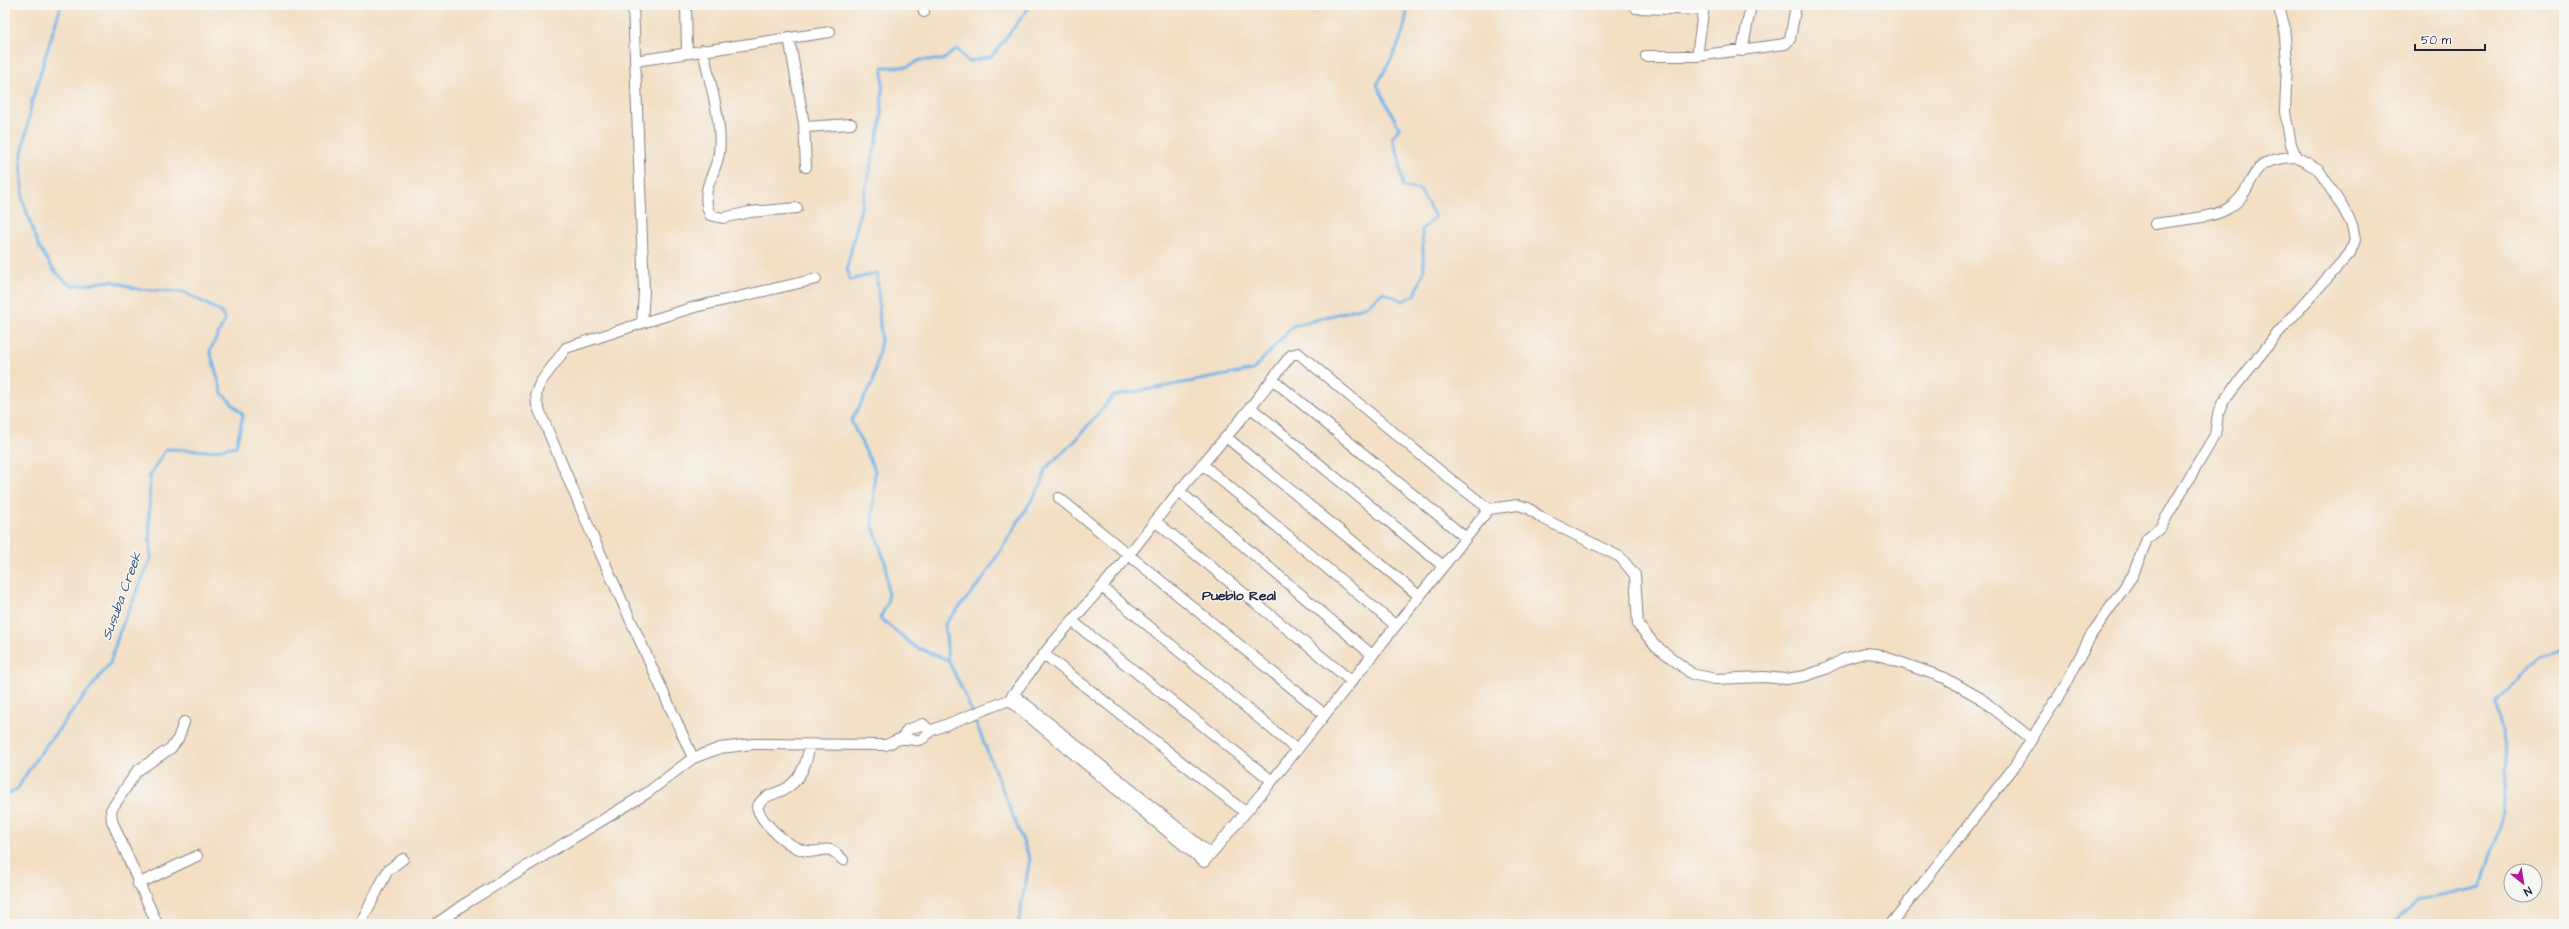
<svg xmlns="http://www.w3.org/2000/svg" width="2569" height="929" font-family="'Architects Daughter',sans-serif">
<style>
.lines{fill:none;stroke-linecap:round;stroke-linejoin:round}
.stream{stroke:#72b4e7;stroke-width:3}
.minor-casing{stroke:#8a8080;stroke-width:12}
.minor{stroke:#fff;stroke-width:10}
.labels{text-anchor:middle;dominant-baseline:central;stroke-width:3;stroke-linejoin:round;paint-order:stroke}
.water-label{font-size:14px;font-style:italic;fill:#3e5577;stroke:#f6f6f2}
.neighbourhood-label{font-size:14px;font-weight:bold;fill:#22223b;stroke:#f6f6f2}
</style>
<rect width="100%" height="100%" fill="#f6f6f2"/>
<filter id="ink" filterUnits="userSpaceOnUse"><feTurbulence type="fractalNoise" baseFrequency=".025" numOctaves="2"/><feDisplacementMap in="SourceGraphic" scale="8" xChannelSelector="R" yChannelSelector="G"/><feConvolveMatrix kernelMatrix="1 2 1 2 8 2 1 2 1" color-interpolation-filters="sRGB"/></filter>
<filter id="wash" filterUnits="userSpaceOnUse"><feTurbulence type="fractalNoise" baseFrequency=".012" numOctaves="4" result="noise"/><feDisplacementMap in="SourceGraphic" scale="16" xChannelSelector="R" yChannelSelector="G"/><feGaussianBlur stdDeviation="0.9" result="paint"/><feColorMatrix in="noise" values="0 0 0 0 0 0 0 0 0 0 0 0 0 0 0 0 0 1.4 0 .05"/><feComposite in="paint" operator="in"/></filter>
<g filter="url(#wash)">
<rect width="100%" height="100%" fill="#f3dfc4"/>
<g class="lines">
<path class="stream" d="M 948,660 L 945,624 L 983,579 L 1042,483 L 1045,469 L 1075,441 L 1113,396 L 1253,370 L 1293,326 L 1367,306 L 1383,292 L 1403,301 L 1415,295 L 1424,271 L 1422,229 L 1435,217 L 1420,190 L 1403,187 L 1400,161 L 1392,138 L 1399,128 L 1377,85 C 1391,59 1407,35 1407,5
M 5,795 L 17,789 L 38,756 L 110,663 L 119,633 L 151,558 L 149,520 L 150,475 L 166,449 L 210,451 L 236,446 L 243,415 L 222,393 L 210,351 L 225,320 L 221,312 L 184,292 L 137,289 L 112,281 L 73,286 L 66,282 L 53,269 L 38,245 L 23,201 L 21,160 L 32,101 L 61,5
M 1018,924 L 1030,859 L 965,695 L 948,660 L 915,647 L 880,618 L 888,602 L 886,565 L 872,523 L 875,470 L 851,421 L 873,382 L 881,340 L 877,273 L 850,280 L 847,268 L 881,122 L 883,67 L 907,67 L 920,60 L 943,60 L 957,49 L 968,62 L 992,56 L 1028,9 L 1027,5
M 2393,924 L 2417,901 L 2482,887 L 2502,820 L 2508,761 L 2496,703 L 2540,657 L 2564,645"/>
</g>
</g>
<g filter="url(#ink)">
<g class="lines">
<defs>
<path id="minor" d="M 633,5 L 644,291 L 642,323 L 566,348 L 540,383 L 536,393 L 537,405 L 593,537 L 693,758
M 686,5 L 687,52
M 923,5 L 924,12
M 1636,8 L 1703,10
M 789,37 L 804,124 L 806,167
M 703,50 C 709,80 723,123 719,153 C 715,177 699,189 710,215 L 723,218 L 750,212 L 797,208
M 1742,51 L 1751,5
M 1646,56 L 1697,56 L 1704,5
M 1697,56 L 1785,44 L 1790,39 L 1796,5
M 635,61 L 830,32
M 805,127 L 851,124
M 2155,224 C 2175,220 2210,219 2227,209 C 2260,190 2241,158 2296,157
M 642,323 L 695,307 L 816,279
M 1272,379 L 1466,538
M 1250,407 L 1443,566
M 1226,437 L 1418,595
M 1202,464 L 1395,625
M 1179,491 L 1371,654
M 1059,498 L 1324,714
M 1489,509 L 1518,505 L 1528,508 L 1542,518 L 1620,557 L 1635,575 L 1638,625 L 1656,646 L 1692,674 L 1715,679 L 1764,677 L 1786,679 L 1805,676 L 1825,669 L 1844,659 L 1864,653 L 1876,654 L 1945,678 L 1980,698 L 2032,739
M 1155,521 L 1350,680
M 1102,587 L 1297,750
M 1072,621 L 1272,781
M 1044,654 L 1245,812
M 1013,694 L 1210,854
M 902,739 L 907,730 L 923,724 L 930,731
M 809,745 C 808,762 800,782 783,790 C 772,795 764,795 757,807 C 761,823 790,849 807,851 C 826,854 825,841 843,860
M 138,884 L 197,856
M 157,924 L 112,821 L 111,810 L 137,771 L 171,748 L 178,739 L 184,722
M 360,924 L 388,870 L 403,859
M 436,924 L 463,905 L 647,793 L 693,758 L 720,748 L 753,744 L 886,745 C 891,743 897,739 902,739 C 915,738 919,746 930,731 L 1009,700 L 1051,645 L 1120,566 L 1179,491 L 1239,422 L 1291,355 L 1298,353 L 1445,475 L 1489,509 L 1272,781 L 1204,862 L 1009,700
M 1891,924 L 2014,767 L 2065,686 L 2091,635 L 2133,575 L 2147,539 L 2160,528 L 2215,435 L 2218,414 L 2223,402 L 2277,334 L 2350,253 L 2355,240 L 2352,225 L 2343,208 L 2318,169 L 2296,157 L 2291,144 L 2285,112 L 2287,62 L 2284,25 L 2278,5"/>
</defs>
<use href="#minor" class="minor-casing"/>
<use href="#minor" class="minor"/>
</g>
</g>
<g class="labels">
<g class="water-label">
<text transform="translate(122 596) rotate(-70)">Susuba Creek</text>
</g>
<g class="neighbourhood-label">
<text x="1239" y="596">Pueblo Real</text>
</g>
</g>
<rect width="2569" height="929" fill="none" stroke="#f6f6f2" stroke-width="20"/>
<g transform="translate(2523 883) rotate(150)"><circle r="19" fill="#f6f6f2" stroke="#a1a1a9"/>
<path d="M0-3L7 15L0 10L-7 15Z" fill="#b5179e"/>
<text y="-6" font-size="11" font-weight="bold" text-anchor="middle" fill="#22223b">N</text>
</g>
<path d="M2415 44v6h70v-6" fill="none" stroke="#22223b" stroke-width="2"/>
<text x="2421" y="44" font-size="12" fill="#22223b" stroke="#f6f6f2" stroke-width="3" paint-order="stroke">50 m</text>
</svg>
